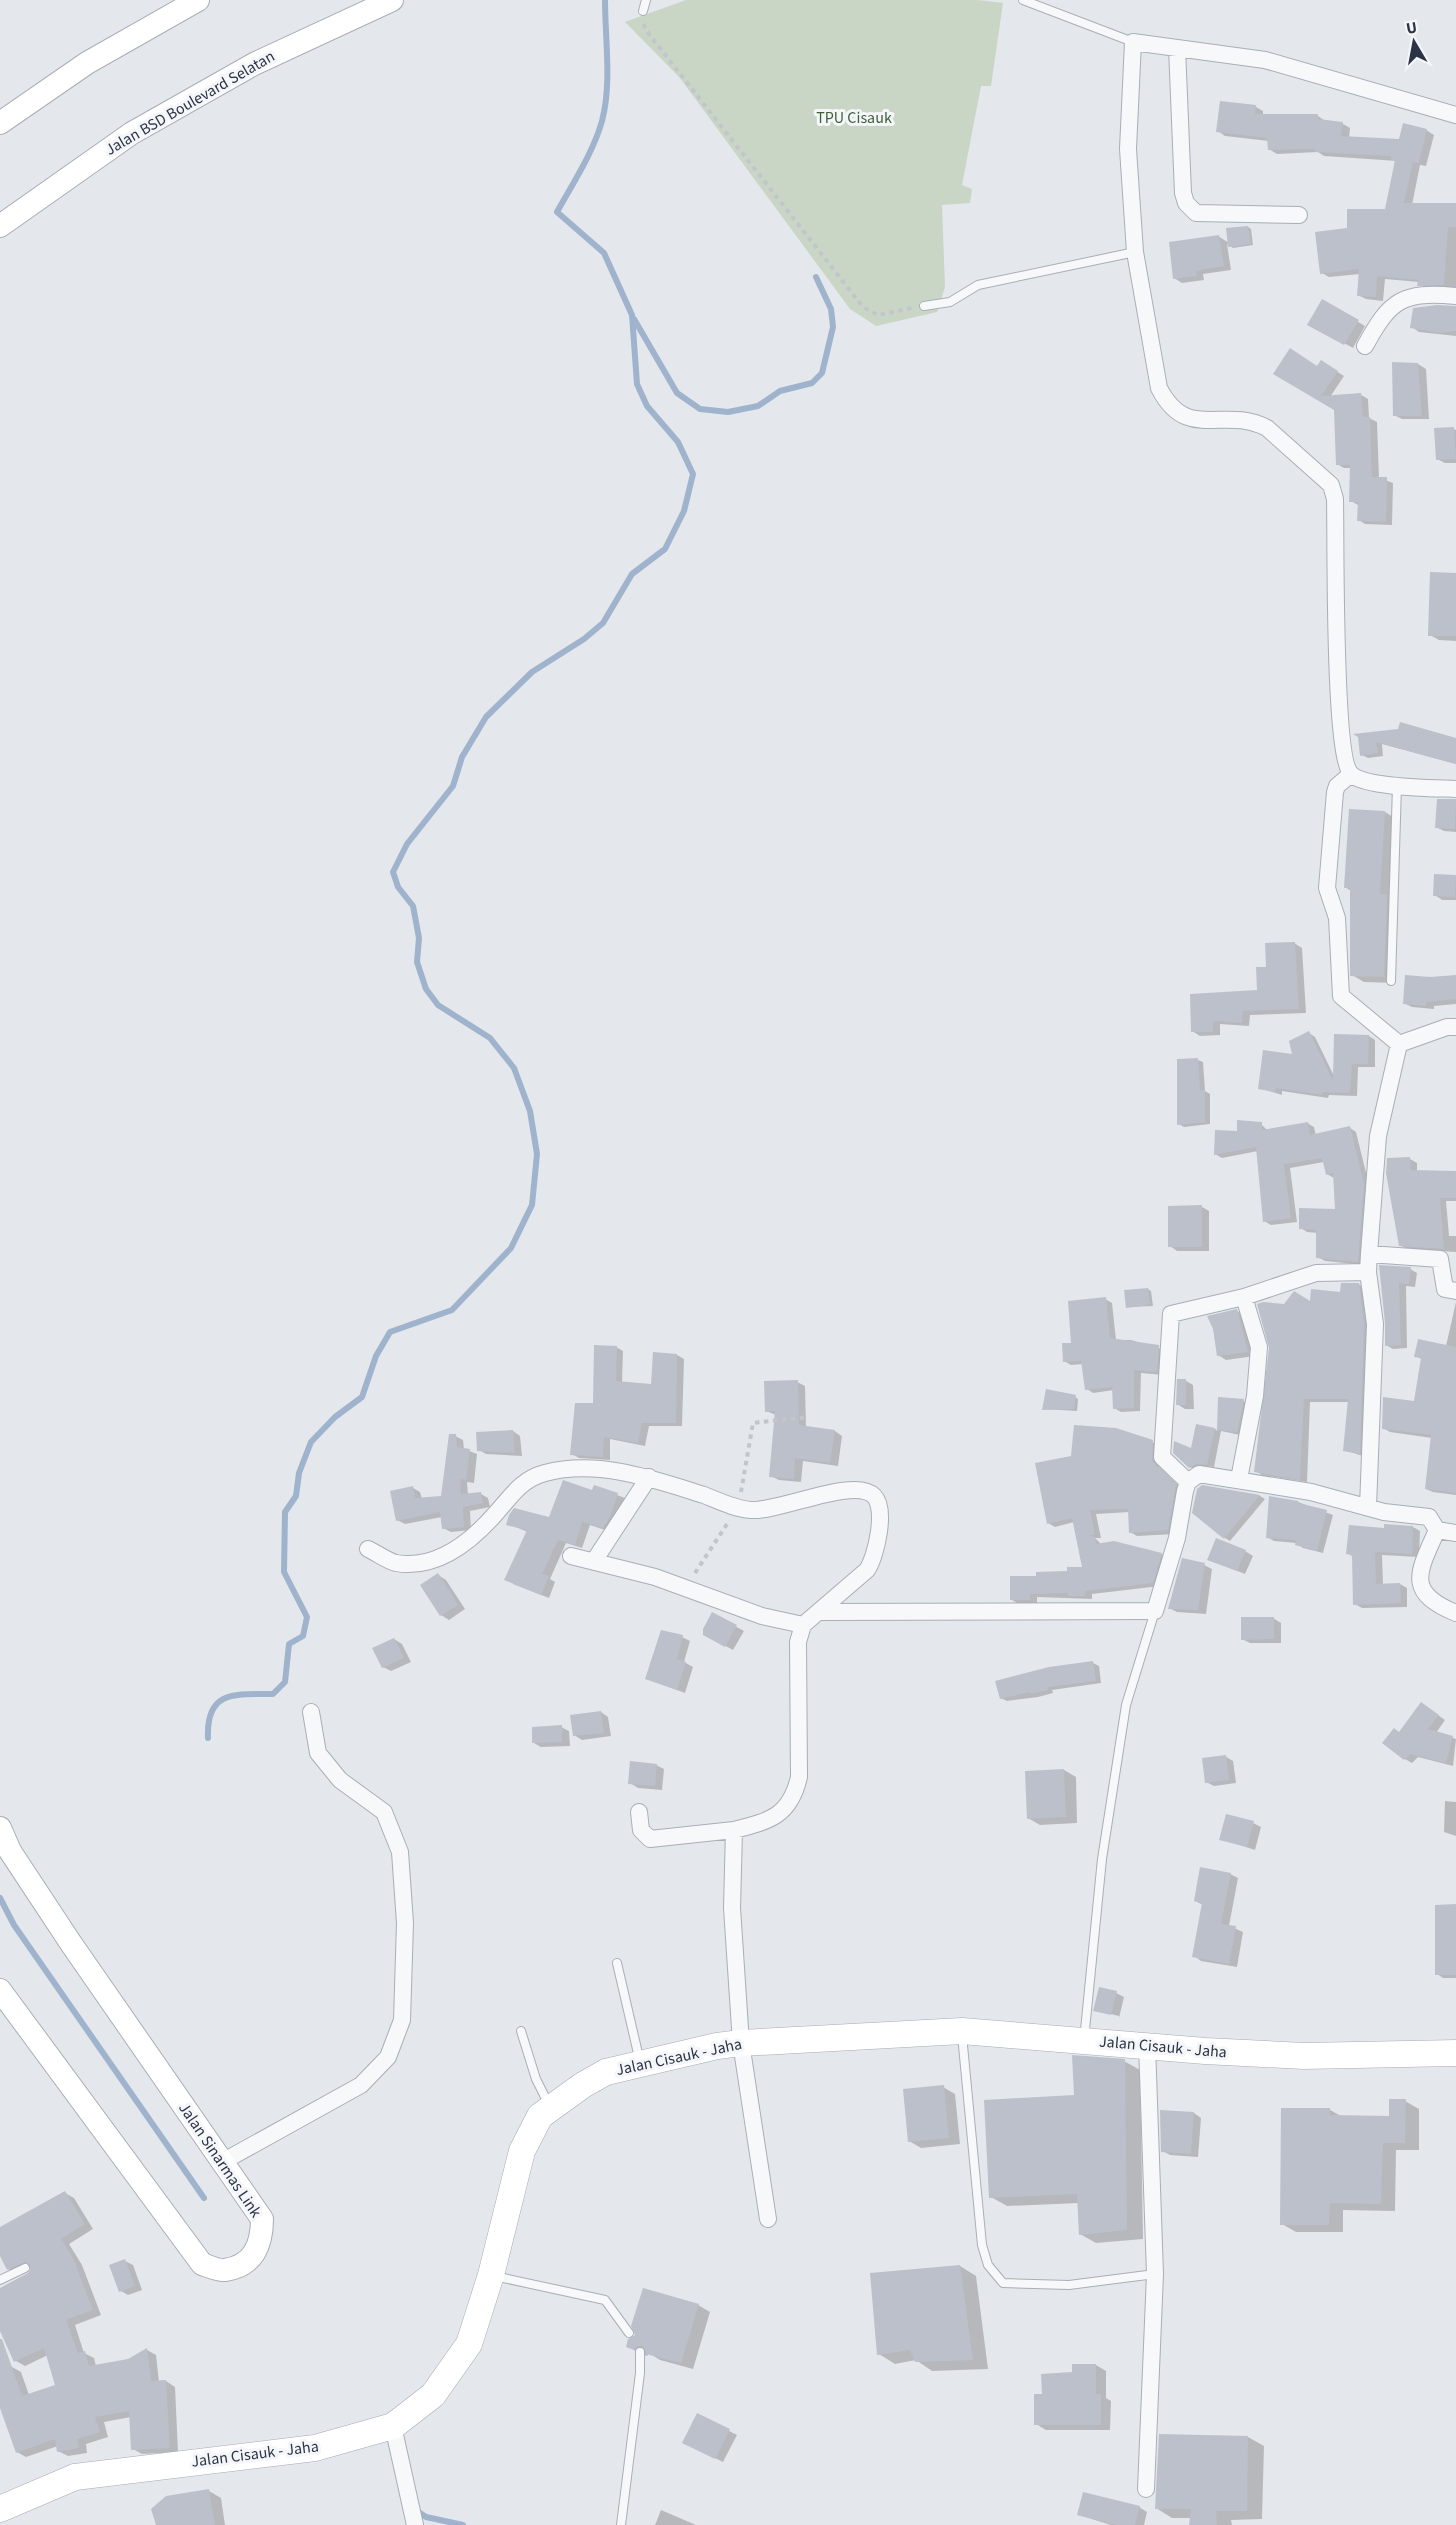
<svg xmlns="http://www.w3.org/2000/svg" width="1456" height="2525" font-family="'Source Sans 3',sans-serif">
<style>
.green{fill:#c9d6c5}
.shadow{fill:#0003}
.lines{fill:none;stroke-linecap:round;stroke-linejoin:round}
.stream{stroke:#9fb4cc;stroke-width:6}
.building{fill:#bbc0ca}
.lane-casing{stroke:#a9aeb7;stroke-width:10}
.street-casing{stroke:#a9aeb7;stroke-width:18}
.secondary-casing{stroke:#a9aeb7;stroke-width:24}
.primary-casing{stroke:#a3abb8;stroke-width:27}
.path{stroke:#c2c5cb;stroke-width:4;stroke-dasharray:4.5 4.5;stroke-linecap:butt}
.lane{stroke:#f7f8fa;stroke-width:8}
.street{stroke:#f7f8fa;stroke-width:16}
.secondary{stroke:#fff;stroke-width:22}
.primary{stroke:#fff;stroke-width:26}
.labels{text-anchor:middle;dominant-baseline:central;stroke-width:6;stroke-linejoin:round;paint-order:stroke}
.street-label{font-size:16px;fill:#2b3445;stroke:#f4f6f9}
.park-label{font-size:16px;fill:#3f6138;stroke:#f4f6f9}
</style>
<rect width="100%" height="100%" fill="#e4e7ec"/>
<path class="green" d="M 686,0 L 978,0 L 1003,3 L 991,86 L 981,86 L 962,185 L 972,189 L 970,203 L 942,205 L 945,287 L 937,312 L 876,326 L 850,309 L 680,78 L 625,22 Z"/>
<path class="shadow" d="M 1221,103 L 1256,107 L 1263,111 L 1263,116 L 1318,116 L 1325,121 L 1343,124 L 1350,128 L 1349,138 L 1400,141 L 1426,130 L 1434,135 L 1426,166 L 1420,165 L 1412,205 L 1456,205 L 1456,289 L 1426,289 L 1419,282 L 1385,279 L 1383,301 L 1366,299 L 1358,295 L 1360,274 L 1329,277 L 1322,273 L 1348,229 L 1386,211 L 1397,161 L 1324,156 L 1318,152 L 1277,154 L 1269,149 L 1269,141 L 1225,136 L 1218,131 Z
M 1248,227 L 1251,229 L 1253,245 L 1233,248 L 1227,244 L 1231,270 L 1203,274 L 1204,280 L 1182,283 L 1174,278 L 1218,236 L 1229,243 Z
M 1322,301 L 1365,326 L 1353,348 L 1309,324 Z
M 1456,307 L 1456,336 L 1419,332 L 1412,327 Z
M 1418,364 L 1426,369 L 1429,419 L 1402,419 L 1394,415 Z
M 1328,366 L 1344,376 L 1330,397 L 1361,395 L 1368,399 L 1369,418 L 1377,422 L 1379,478 L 1393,483 L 1392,525 L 1365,524 L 1359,520 L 1358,505 L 1351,501 L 1351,468 L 1344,468 L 1337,464 L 1335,410 L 1275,374 Z
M 1453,429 L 1456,430 L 1456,463 L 1445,463 L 1437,459 Z
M 1456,574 L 1456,641 L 1439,640 L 1430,635 Z
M 1360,737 L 1456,742 L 1456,764 L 1382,744 L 1383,756 L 1368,758 L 1362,755 Z
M 1438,800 L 1456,801 L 1456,832 L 1444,831 L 1436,827 Z
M 1385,812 L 1396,819 L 1391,899 L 1398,903 L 1395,983 L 1364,982 L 1352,975 L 1351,891 L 1345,887 Z
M 1456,876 L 1456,900 L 1442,900 L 1435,895 Z
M 1294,943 L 1302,948 L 1306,1013 L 1250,1015 L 1249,1026 L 1220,1024 L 1220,1035 L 1200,1036 L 1192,1031 L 1259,991 L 1267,968 Z
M 1456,977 L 1456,1004 L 1434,1006 L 1434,1009 L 1412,1007 L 1404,1003 L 1430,979 Z
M 1309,1033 L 1315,1037 L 1334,1076 L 1369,1036 L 1375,1040 L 1375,1067 L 1358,1067 L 1357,1096 L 1329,1095 L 1328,1098 L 1282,1091 L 1282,1095 L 1259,1088 L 1294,1056 Z
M 1198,1060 L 1203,1062 L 1205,1091 L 1210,1094 L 1210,1124 L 1184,1127 L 1179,1124 Z
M 1307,1123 L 1314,1127 L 1316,1136 L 1350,1128 L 1356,1132 L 1370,1189 L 1365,1265 L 1325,1261 L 1318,1257 L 1318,1233 L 1307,1232 L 1301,1228 L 1336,1210 L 1334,1178 L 1327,1174 L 1324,1162 L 1290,1168 L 1297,1222 L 1271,1225 L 1264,1221 L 1258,1151 L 1222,1158 L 1215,1154 L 1239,1132 L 1261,1124 L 1268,1131 Z
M 1410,1159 L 1417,1163 L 1417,1172 L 1456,1173 L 1456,1201 L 1446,1201 L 1449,1236 L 1456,1236 L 1456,1252 L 1407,1249 L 1400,1245 Z
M 1202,1207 L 1209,1211 L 1209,1251 L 1177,1251 L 1170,1246 Z
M 1381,1267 L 1410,1269 L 1417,1273 L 1415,1287 L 1406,1286 L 1407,1348 L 1393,1349 L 1386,1345 L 1387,1323 Z
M 1358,1284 L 1365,1288 L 1371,1329 L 1366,1457 L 1344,1450 L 1349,1402 L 1310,1402 L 1307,1482 L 1262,1475 L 1256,1471 L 1284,1306 L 1311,1304 L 1342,1294 Z
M 1148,1289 L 1151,1291 L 1153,1306 L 1128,1307 Z
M 1105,1299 L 1112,1303 L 1116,1340 L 1131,1340 L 1165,1350 L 1163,1375 L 1141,1373 L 1140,1411 L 1121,1412 L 1114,1408 L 1114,1390 L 1093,1393 L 1087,1389 L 1083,1364 L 1071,1365 L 1064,1361 Z
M 1456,1302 L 1456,1495 L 1433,1492 L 1426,1489 L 1432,1438 L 1390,1432 L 1383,1428 L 1416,1402 L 1423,1360 L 1416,1356 L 1446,1346 Z
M 1237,1311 L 1244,1316 L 1255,1356 L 1226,1360 L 1218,1355 Z
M 616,1347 L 623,1351 L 622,1383 L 652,1386 L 677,1355 L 684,1359 L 682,1426 L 649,1426 L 645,1446 L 610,1439 L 610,1460 L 579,1458 L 572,1454 Z
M 1186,1381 L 1193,1385 L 1194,1409 L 1185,1409 L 1177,1404 Z
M 797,1382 L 805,1386 L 806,1427 L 835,1431 L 842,1436 L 838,1466 L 803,1461 L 801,1482 L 779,1480 L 771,1476 L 776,1415 L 766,1411 Z
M 1075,1397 L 1078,1399 L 1077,1411 L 1043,1409 Z
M 1219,1398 L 1243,1401 L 1251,1405 L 1245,1436 L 1221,1431 L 1214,1467 L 1204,1466 L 1196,1471 L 1190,1467 L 1192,1450 L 1215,1429 L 1218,1431 Z
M 513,1431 L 520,1436 L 522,1456 L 486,1454 L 479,1450 Z
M 455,1436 L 463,1440 L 464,1449 L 477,1454 L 474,1483 L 467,1482 L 468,1495 L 481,1494 L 488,1498 L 490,1507 L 470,1511 L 471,1530 L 451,1532 L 443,1528 L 442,1517 L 405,1524 L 397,1520 L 413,1488 L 420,1492 L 422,1499 L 442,1497 Z
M 1152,1442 L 1159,1446 L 1159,1467 L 1183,1490 L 1175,1534 L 1137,1536 L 1130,1532 L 1130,1512 L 1096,1514 L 1101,1538 L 1095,1538 L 1102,1545 L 1161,1554 L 1168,1558 L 1160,1586 L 1092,1594 L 1092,1599 L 1037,1597 L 1037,1604 L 1019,1604 L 1012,1600 L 1037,1578 L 1084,1568 L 1074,1522 L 1055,1527 L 1048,1523 Z
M 595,1487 L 625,1498 L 611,1532 L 590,1525 L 582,1548 L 566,1543 L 550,1579 L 555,1582 L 549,1598 L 513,1584 L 528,1532 L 508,1524 L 550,1519 L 593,1492 Z
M 1202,1487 L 1260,1496 L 1265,1499 L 1230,1541 L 1225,1538 Z
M 1298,1502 L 1333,1515 L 1323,1553 L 1303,1548 L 1297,1543 L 1274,1541 L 1267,1537 Z
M 1385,1526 L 1413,1527 L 1420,1531 L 1419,1557 L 1382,1555 L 1383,1585 L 1400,1584 L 1407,1588 L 1407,1607 L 1362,1608 L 1355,1604 L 1353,1557 L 1348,1553 L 1385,1530 Z
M 1245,1551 L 1253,1556 L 1245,1574 L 1217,1563 Z
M 1204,1565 L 1212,1569 L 1206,1614 L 1177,1612 L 1169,1608 Z
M 438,1575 L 446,1580 L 465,1609 L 449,1620 L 441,1615 L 422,1585 Z
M 713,1614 L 744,1631 L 733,1650 L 704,1634 Z
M 1273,1618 L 1281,1623 L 1281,1643 L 1250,1643 L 1242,1639 Z
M 682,1637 L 690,1641 L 684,1662 L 693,1667 L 685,1693 L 647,1679 Z
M 394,1639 L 402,1644 L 411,1662 L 391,1671 L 383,1667 Z
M 1093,1663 L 1099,1666 L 1101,1683 L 1052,1690 L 1053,1693 L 1038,1697 L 1007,1701 L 1001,1698 Z
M 1429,1709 L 1445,1720 L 1436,1733 L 1456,1739 L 1453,1766 L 1418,1757 L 1412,1763 L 1405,1759 L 1400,1733 Z
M 601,1712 L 608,1717 L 611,1736 L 582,1740 L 574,1735 Z
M 561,1727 L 569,1731 L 570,1746 L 541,1747 L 534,1743 Z
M 1226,1757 L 1233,1761 L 1236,1783 L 1214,1786 L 1206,1782 Z
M 656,1765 L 664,1769 L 662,1790 L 638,1788 L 630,1783 Z
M 1064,1770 L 1076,1777 L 1077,1823 L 1040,1825 L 1028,1818 Z
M 1445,1801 L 1456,1802 L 1456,1836 L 1444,1832 Z
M 1253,1823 L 1261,1827 L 1255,1850 L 1221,1839 Z
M 1230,1874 L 1238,1878 L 1229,1926 L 1243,1932 L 1237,1967 L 1201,1961 L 1194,1956 L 1203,1905 L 1195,1901 Z
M 1456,1906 L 1456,1978 L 1443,1978 L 1437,1974 Z
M 1116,1993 L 1124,1997 L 1119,2018 L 1119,2016 L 1095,2010 Z
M 1124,2061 L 1140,2070 L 1143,2239 L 1096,2243 L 1080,2234 L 1079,2203 L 1007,2206 L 991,2197 L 1075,2097 Z
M 943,2087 L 955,2094 L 960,2144 L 921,2148 L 909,2141 Z
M 1405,2101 L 1419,2109 L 1419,2150 L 1396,2150 L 1395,2211 L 1343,2210 L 1343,2232 L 1296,2232 L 1282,2224 L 1282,2110 L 1330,2110 L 1341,2116 L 1391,2117 Z
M 1194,2113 L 1201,2118 L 1198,2157 L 1170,2155 L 1163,2151 Z
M 65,2193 L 74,2198 L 93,2229 L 69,2244 L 82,2265 L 101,2315 L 75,2325 L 84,2353 L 94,2358 L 96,2366 L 128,2360 L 147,2350 L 156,2355 L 159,2382 L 166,2381 L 175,2387 L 178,2452 L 142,2454 L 133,2449 L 131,2417 L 104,2422 L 108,2437 L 86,2444 L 87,2453 L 68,2456 L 58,2451 L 58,2446 L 26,2457 L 17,2452 L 0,2403 L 0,2371 L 12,2367 L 21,2372 L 29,2395 L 57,2386 L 48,2355 L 25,2366 L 16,2361 L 0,2329 L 0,2290 L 29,2275 L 36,2266 L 17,2274 L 8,2269 L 0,2252 L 0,2229 Z
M 125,2261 L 133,2265 L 142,2290 L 128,2295 L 121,2291 Z
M 960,2266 L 976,2276 L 988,2369 L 932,2371 L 916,2360 L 895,2364 L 879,2354 Z
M 698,2305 L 710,2312 L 693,2369 L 660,2360 L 649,2353 L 647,2356 L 639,2353 L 627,2346 Z
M 1096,2365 L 1106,2371 L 1106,2398 L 1111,2401 L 1110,2430 L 1046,2430 L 1036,2424 L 1043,2396 L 1074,2374 Z
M 698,2415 L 737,2435 L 723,2462 L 691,2446 Z
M 1248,2437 L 1264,2446 L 1262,2519 L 1231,2520 L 1232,2525 L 1191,2525 L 1192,2518 L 1172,2518 L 1156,2508 Z
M 209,2491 L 221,2498 L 225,2525 L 159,2525 Z
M 1139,2507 L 1147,2512 L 1144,2525 L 1111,2525 L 1079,2515 Z
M 661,2510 L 696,2525 L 655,2525 Z"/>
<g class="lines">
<path class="stream" d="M 634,319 L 677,393 L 700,409 L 728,412 L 758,406 L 780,391 L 812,383 L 822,373 L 833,327 L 831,309 L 816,277
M 208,1738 C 206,1690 235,1694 273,1694 L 285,1682 L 289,1644 L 303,1636 L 307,1617 L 284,1572 L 285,1512 L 296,1496 L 299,1473 L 311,1442 L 335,1417 L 362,1397 L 376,1356 L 390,1332 L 452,1310 L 511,1248 L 532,1205 L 537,1154 L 530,1111 L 514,1068 L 490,1038 L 438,1005 L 426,989 L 417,962 L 419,938 L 413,906 L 398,887 L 393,872 L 407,844 L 453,786 L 462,757 L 486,717 L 532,672 L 584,639 L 603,623 L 632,574 L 665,549 L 684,511 L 693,474 L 678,442 L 647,406 L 637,384 L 632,315 L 604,253 L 557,212 C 573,183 593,153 602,121 C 612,84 605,38 605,0
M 0,1898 L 14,1925 L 204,2198
M 417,2511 L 426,2517 L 463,2525"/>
</g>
<path class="building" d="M 1220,101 L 1256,105 L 1255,114 L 1318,114 L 1318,119 L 1343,122 L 1341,136 L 1399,139 L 1403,123 L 1427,129 L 1419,163 L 1413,162 L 1404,203 L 1456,203 L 1456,227 L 1448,227 L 1444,285 L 1417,286 L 1418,280 L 1377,276 L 1376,297 L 1357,296 L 1359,269 L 1320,274 L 1315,232 L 1347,228 L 1347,209 L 1385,209 L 1395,160 L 1391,159 L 1391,156 L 1315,152 L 1315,149 L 1268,150 L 1267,138 L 1216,132 Z
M 1248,226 L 1251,244 L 1228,247 L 1226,228 Z
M 1219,235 L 1224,266 L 1196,271 L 1197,276 L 1173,279 L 1169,242 Z
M 1322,299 L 1359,320 L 1344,345 L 1307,325 Z
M 1437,305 L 1456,306 L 1456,331 L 1440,333 L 1410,328 L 1413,308 Z
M 1290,348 L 1317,366 L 1321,360 L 1338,371 L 1321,396 L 1361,393 L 1363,417 L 1370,417 L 1372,477 L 1387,477 L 1386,522 L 1357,521 L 1358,502 L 1349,502 L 1350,465 L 1336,465 L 1334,410 L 1273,374 Z
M 1392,362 L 1418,363 L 1422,416 L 1393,416 Z
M 1454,427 L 1456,459 L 1436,460 L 1434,428 Z
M 1430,572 L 1456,573 L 1456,636 L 1428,636 Z
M 1400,722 L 1456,738 L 1456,764 L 1376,742 L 1378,753 L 1360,756 L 1358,737 L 1353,734 L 1398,729 Z
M 1437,799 L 1456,799 L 1455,829 L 1435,828 Z
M 1349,809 L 1385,811 L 1380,894 L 1387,894 L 1384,977 L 1350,976 L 1350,888 L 1344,888 Z
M 1434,874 L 1456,875 L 1455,897 L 1433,896 Z
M 1295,942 L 1299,1009 L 1243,1011 L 1242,1023 L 1213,1021 L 1213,1032 L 1191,1032 L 1190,994 L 1257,990 L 1256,967 L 1266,967 L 1265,943 Z
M 1405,975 L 1430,977 L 1456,975 L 1456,999 L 1426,1002 L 1426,1006 L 1403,1004 Z
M 1309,1031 L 1333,1081 L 1334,1034 L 1369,1035 L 1368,1064 L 1352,1064 L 1350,1093 L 1322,1092 L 1322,1095 L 1276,1088 L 1275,1092 L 1258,1089 L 1263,1050 L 1292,1054 L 1289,1041 Z
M 1198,1058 L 1200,1090 L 1205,1090 L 1205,1122 L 1177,1125 L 1177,1059 Z
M 1237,1120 L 1262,1122 L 1262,1130 L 1308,1122 L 1310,1135 L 1350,1126 L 1364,1184 L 1358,1262 L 1316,1258 L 1316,1230 L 1299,1229 L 1299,1208 L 1335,1209 L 1333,1173 L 1326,1175 L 1322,1158 L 1284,1164 L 1291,1218 L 1263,1222 L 1256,1147 L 1214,1155 L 1215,1130 L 1237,1131 Z
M 1410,1157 L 1411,1170 L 1456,1171 L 1456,1198 L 1440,1198 L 1444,1249 L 1399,1246 L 1386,1173 L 1387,1158 Z
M 1202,1205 L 1202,1247 L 1168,1247 L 1168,1206 Z
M 1379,1265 L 1411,1267 L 1409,1284 L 1399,1283 L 1401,1345 L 1385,1346 L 1385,1323 Z
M 1341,1283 L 1359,1283 L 1364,1324 L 1360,1454 L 1343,1451 L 1348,1399 L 1304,1399 L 1300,1480 L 1254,1472 L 1269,1348 L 1257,1304 L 1263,1302 L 1284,1304 L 1294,1291 L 1310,1301 L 1311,1289 L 1340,1292 Z
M 1148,1288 L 1150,1305 L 1126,1308 L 1124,1290 Z
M 1106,1297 L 1110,1338 L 1159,1345 L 1157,1372 L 1134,1370 L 1134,1408 L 1113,1409 L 1112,1387 L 1085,1390 L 1081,1361 L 1063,1362 L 1062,1343 L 1071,1343 L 1068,1301 Z
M 1237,1309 L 1248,1352 L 1217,1356 L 1213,1329 L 1207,1316 Z
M 1418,1339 L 1456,1347 L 1456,1493 L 1425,1489 L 1431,1435 L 1382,1429 L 1383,1397 L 1414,1401 L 1421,1358 L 1414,1357 Z
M 594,1345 L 617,1346 L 616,1381 L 651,1384 L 653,1352 L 677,1354 L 676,1423 L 642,1423 L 638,1443 L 604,1437 L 603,1457 L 570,1455 L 575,1403 L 593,1403 Z
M 1177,1379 L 1186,1379 L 1186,1405 L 1176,1405 Z
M 798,1380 L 799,1425 L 835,1430 L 830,1463 L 795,1458 L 794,1479 L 769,1477 L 775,1411 L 765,1412 L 764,1381 Z
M 1046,1389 L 1076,1395 L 1074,1409 L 1042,1410 Z
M 1218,1397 L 1244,1399 L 1237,1432 L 1217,1430 Z
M 1196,1424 L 1215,1428 L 1207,1465 L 1197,1464 L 1189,1468 L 1173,1453 L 1174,1441 L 1191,1448 Z
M 1074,1425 L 1116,1428 L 1153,1440 L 1152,1461 L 1176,1485 L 1168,1530 L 1129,1533 L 1128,1509 L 1090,1510 L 1095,1535 L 1089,1535 L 1095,1537 L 1096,1544 L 1114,1541 L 1162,1553 L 1153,1583 L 1085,1591 L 1085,1596 L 1068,1596 L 1068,1593 L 1030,1594 L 1030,1600 L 1010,1600 L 1010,1576 L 1036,1576 L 1036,1572 L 1067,1571 L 1067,1567 L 1082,1567 L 1072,1518 L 1047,1524 L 1035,1463 L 1071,1456 Z
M 513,1430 L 515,1453 L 477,1451 L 476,1432 Z
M 449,1434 L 456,1434 L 457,1447 L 470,1449 L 466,1480 L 460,1479 L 461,1494 L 481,1492 L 483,1503 L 463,1507 L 464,1527 L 442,1529 L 440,1512 L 396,1521 L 390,1491 L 413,1486 L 415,1498 L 441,1496 Z
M 563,1480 L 592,1490 L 594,1485 L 618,1493 L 610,1517 L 603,1528 L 582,1522 L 575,1545 L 558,1540 L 542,1574 L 549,1576 L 541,1595 L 504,1580 L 527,1530 L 506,1525 L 509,1515 L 514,1508 L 549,1517 Z
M 1202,1485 L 1260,1495 L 1224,1539 L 1192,1513 L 1197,1489 Z
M 1269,1496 L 1298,1501 L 1298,1503 L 1327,1510 L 1317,1551 L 1295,1545 L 1296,1540 L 1266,1538 Z
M 1384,1524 L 1413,1526 L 1412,1554 L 1375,1552 L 1376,1584 L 1400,1583 L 1401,1603 L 1353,1605 L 1352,1555 L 1346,1554 L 1349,1525 L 1384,1528 Z
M 1216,1538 L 1246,1550 L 1237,1571 L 1207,1560 Z
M 1182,1558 L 1205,1563 L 1198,1610 L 1168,1609 Z
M 438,1573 L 458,1605 L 440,1616 L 420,1585 Z
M 712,1612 L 737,1625 L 725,1647 L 703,1635 L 703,1629 Z
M 1241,1617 L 1274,1617 L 1274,1639 L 1241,1640 Z
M 661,1630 L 683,1635 L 677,1659 L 686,1662 L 677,1690 L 645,1679 Z
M 394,1638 L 404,1658 L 382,1668 L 372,1648 Z
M 1093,1661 L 1096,1681 L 1048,1687 L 1048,1690 L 1031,1694 L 1030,1692 L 1000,1699 L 995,1681 L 1049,1667 Z
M 1421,1702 L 1439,1715 L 1428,1729 L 1453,1736 L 1446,1763 L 1410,1754 L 1404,1760 L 1382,1743 L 1394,1728 L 1399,1732 Z
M 601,1711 L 604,1733 L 573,1736 L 570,1715 Z
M 562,1725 L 562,1742 L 532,1743 L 532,1727 Z
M 1226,1755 L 1229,1780 L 1205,1783 L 1202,1758 Z
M 630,1761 L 657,1764 L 655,1786 L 628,1784 Z
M 1064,1769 L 1066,1817 L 1027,1819 L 1025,1771 Z
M 1226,1814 L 1254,1821 L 1247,1847 L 1219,1840 Z
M 1200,1867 L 1231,1873 L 1221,1924 L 1236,1926 L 1229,1964 L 1192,1957 L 1202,1903 L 1194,1901 Z
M 1456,1904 L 1456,1975 L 1435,1975 L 1435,1905 Z
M 1099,1987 L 1117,1991 L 1111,2015 L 1093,2011 Z
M 1072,2055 L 1125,2059 L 1127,2230 L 1079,2235 L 1077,2194 L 989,2198 L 984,2100 L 1074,2095 Z
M 944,2085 L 949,2138 L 908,2142 L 903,2089 Z
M 1389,2099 L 1406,2099 L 1405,2143 L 1383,2143 L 1381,2204 L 1330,2203 L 1329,2225 L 1280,2225 L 1281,2108 L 1330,2108 L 1330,2115 L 1389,2116 Z
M 1160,2110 L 1194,2112 L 1191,2154 L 1161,2152 Z
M 65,2191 L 85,2224 L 61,2239 L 73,2258 L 93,2310 L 66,2320 L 78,2353 L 85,2351 L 89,2366 L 128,2359 L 147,2348 L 151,2381 L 166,2380 L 170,2448 L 131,2450 L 129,2411 L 95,2417 L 100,2432 L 77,2439 L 79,2448 L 57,2452 L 55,2439 L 16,2453 L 0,2408 L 0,2339 L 2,2339 L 22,2396 L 55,2385 L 44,2348 L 14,2362 L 0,2331 L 0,2288 L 28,2273 L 31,2268 L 25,2262 L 7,2270 L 0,2256 L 0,2227 Z
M 125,2259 L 135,2286 L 119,2292 L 109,2265 Z
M 960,2265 L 973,2360 L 915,2362 L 910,2350 L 877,2355 L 870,2273 Z
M 643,2288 L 699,2304 L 681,2363 L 646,2354 L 643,2346 L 637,2346 L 634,2350 L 626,2347 L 628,2339 L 635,2335 L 631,2326 Z
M 1072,2364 L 1096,2364 L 1096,2394 L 1101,2394 L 1101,2425 L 1034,2425 L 1034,2394 L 1042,2394 L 1041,2374 L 1072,2372 Z
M 697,2413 L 730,2429 L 715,2459 L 682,2443 Z
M 1159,2434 L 1248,2436 L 1247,2511 L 1216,2511 L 1217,2525 L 1189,2525 L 1191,2509 L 1155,2509 Z
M 209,2489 L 215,2525 L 156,2525 L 151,2509 L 166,2496 Z
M 1083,2492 L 1140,2506 L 1135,2525 L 1116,2525 L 1077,2515 Z"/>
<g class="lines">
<defs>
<path id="lane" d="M 1023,0 L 1133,42
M 643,11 L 646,0
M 924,306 L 950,302 L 978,285 L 1135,252
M 1391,981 L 1397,786
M 617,1963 L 640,2062
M 521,2031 L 536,2079 L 549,2105
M 962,2035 L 982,2245 L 988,2265 L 1003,2283 L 1069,2285 L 1155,2274
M 1084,2040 L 1102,1859 L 1126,1705 L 1155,1611
M 494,2276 L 605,2300 L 629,2333
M 0,2280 L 25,2268
M 621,2525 L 640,2373 L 640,2352"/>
<path id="street" d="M 1177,48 L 1183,193 L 1186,203 L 1196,213 L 1299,215
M 1456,115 L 1265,60 L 1133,42 L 1128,149 L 1135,252 L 1159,388 C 1187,443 1223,405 1267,428 L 1331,485 L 1335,499 C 1336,537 1333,760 1352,775 C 1368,788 1434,788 1456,789
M 1365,346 C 1390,300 1402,291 1456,296
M 1351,774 L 1337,786 L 1335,792 L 1327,888 L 1337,918 L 1341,996 L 1399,1044 L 1378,1136 L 1369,1254 L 1368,1272 L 1375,1324 L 1368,1507
M 1399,1044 L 1447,1027 L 1456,1027
M 1369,1254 L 1440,1259 L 1445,1289 L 1456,1291
M 1239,1479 L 1255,1396 L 1259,1347 L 1244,1297
M 1188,1482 L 1162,1457 L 1171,1314 L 1244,1297 L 1316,1273 L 1368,1272
M 1437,1530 L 1456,1533
M 368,1549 C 377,1553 387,1561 396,1563 C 437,1570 472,1541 497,1512 C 512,1495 522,1479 545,1473 C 598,1459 653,1479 704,1495 C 719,1501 735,1509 751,1510 C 780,1512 855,1476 874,1496 C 887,1509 876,1557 867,1570 L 803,1625 L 798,1642 L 799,1777 C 790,1816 770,1821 734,1830 L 732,1908 L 741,2043 L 768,2219
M 571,1556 L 655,1577 L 762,1616 L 803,1625
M 594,1561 L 649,1477
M 820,1612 L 1155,1611 L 1177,1538 L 1185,1491 L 1188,1482 L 1199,1474 L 1311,1492 L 1384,1512 L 1429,1517 L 1437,1530 C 1419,1571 1404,1592 1456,1613
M 639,1812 L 641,1830 L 650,1839 L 734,1830
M 222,2162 L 361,2085 L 388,2057 L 402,2020 L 405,1923 L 400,1852 L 384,1812 L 340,1780 L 318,1753 L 311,1712
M 393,2426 L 415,2525
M 1146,2489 L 1155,2274 L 1147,2045"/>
<path id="secondary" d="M 0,123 L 87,63 L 198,0
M 0,226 L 132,133 L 254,64 L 392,0
M 0,1828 L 10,1851 L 70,1942 L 262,2219 C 262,2244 254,2266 225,2270 C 219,2271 208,2266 202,2264 L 0,1990"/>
<path id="primary" d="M 0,2509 L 75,2477 L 315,2448 L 393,2426 L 433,2395 L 469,2344 L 491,2275 L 522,2151 L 540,2116 L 583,2085 L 606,2072 L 717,2046 L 741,2043 L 962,2031 L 1205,2051 L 1304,2056 L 1456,2053"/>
</defs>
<use href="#lane" class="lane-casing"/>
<use href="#street" class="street-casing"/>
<use href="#secondary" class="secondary-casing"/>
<use href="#primary" class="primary-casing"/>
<path class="path" d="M 644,24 L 645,29 L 863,307 L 878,315 L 912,308
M 741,1492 L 753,1423 L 808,1417
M 695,1573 L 729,1521"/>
<use href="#lane" class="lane"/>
<use href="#street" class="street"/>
<use href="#secondary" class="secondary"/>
<use href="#primary" class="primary"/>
</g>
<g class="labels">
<g class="street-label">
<text transform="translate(190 103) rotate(-30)">Jalan BSD Boulevard Selatan</text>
<text transform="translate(1163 2047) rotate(5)">Jalan Cisauk - Jaha</text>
<text transform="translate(679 2057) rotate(-12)">Jalan Cisauk - Jaha</text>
<text transform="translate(220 2160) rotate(56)">Jalan Sinarmas Link</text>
<text transform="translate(255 2454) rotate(-7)">Jalan Cisauk - Jaha</text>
</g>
<g class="park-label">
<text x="854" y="118">TPU Cisauk</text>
</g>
</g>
<g transform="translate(1414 42) rotate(350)" stroke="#f4f6f9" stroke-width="4.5" paint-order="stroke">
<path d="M0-4.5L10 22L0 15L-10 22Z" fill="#2b3445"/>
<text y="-9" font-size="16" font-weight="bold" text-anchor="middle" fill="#2b3445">U</text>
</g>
</svg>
